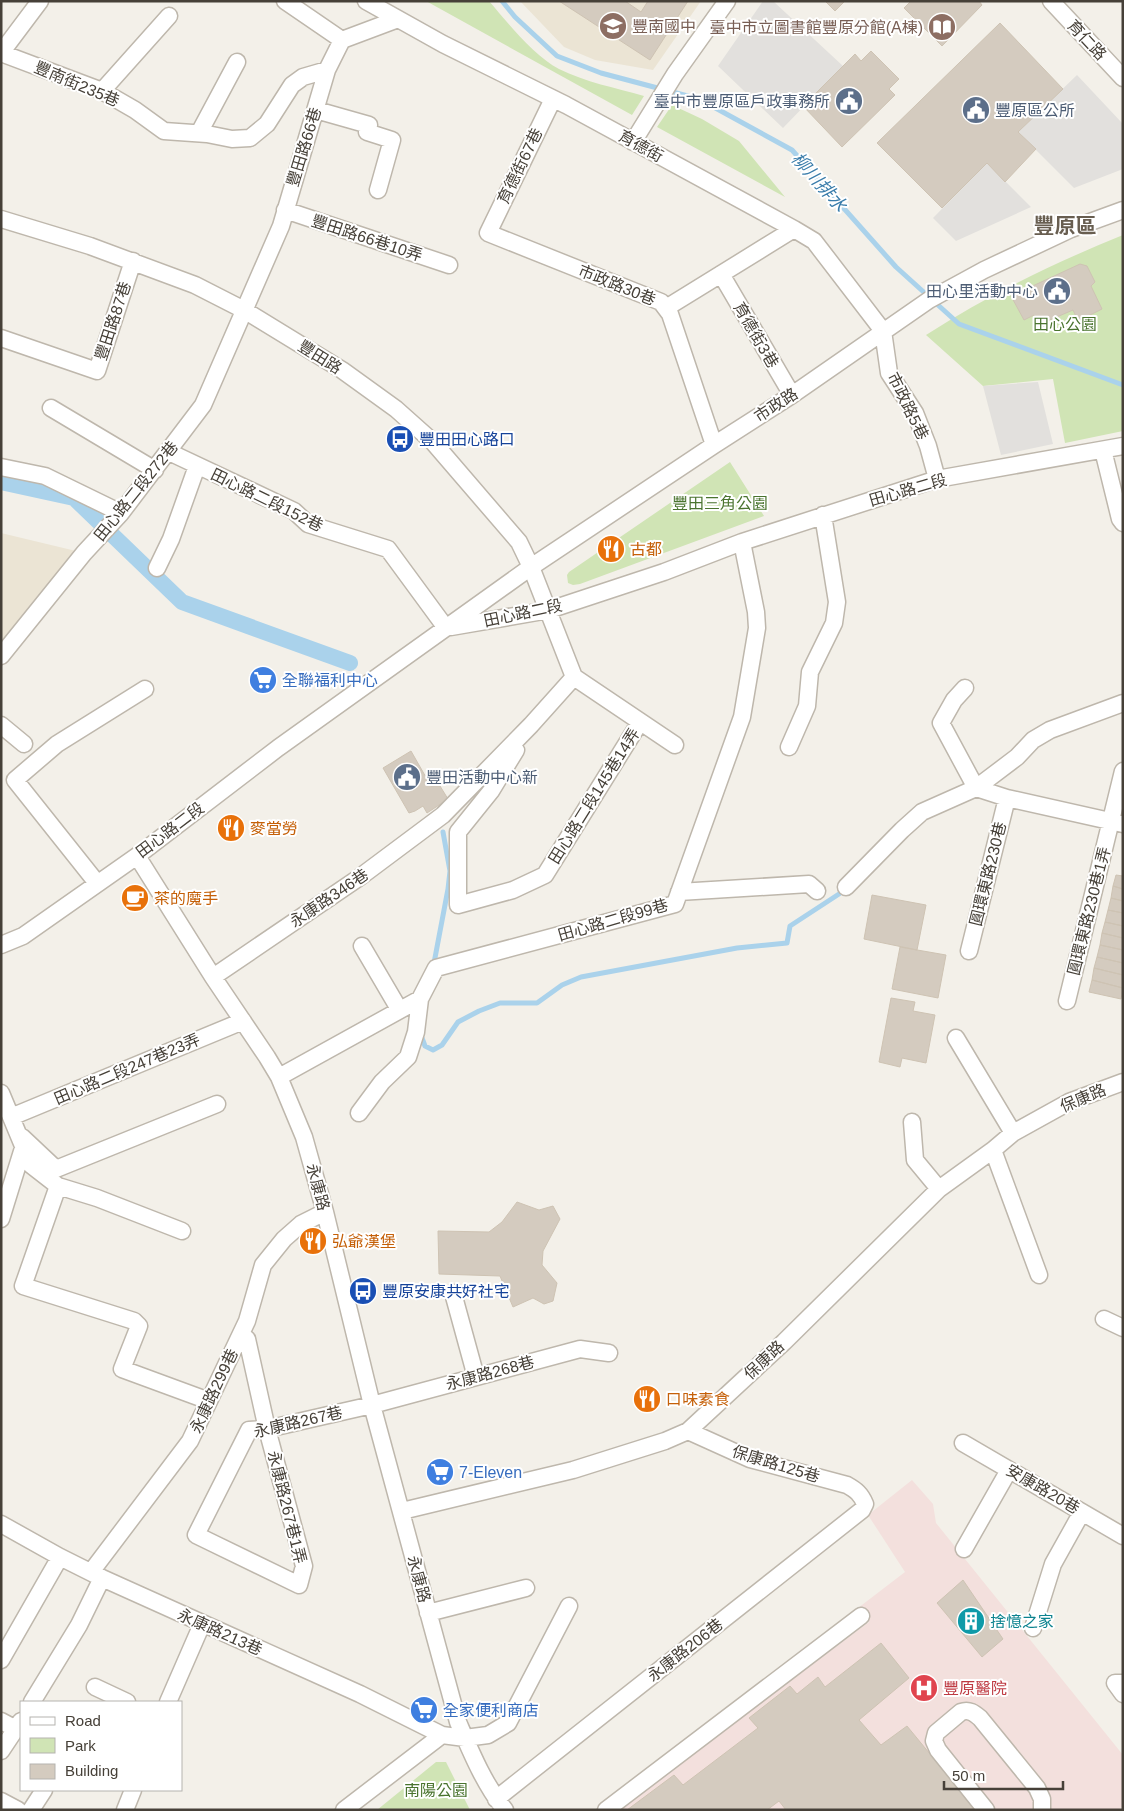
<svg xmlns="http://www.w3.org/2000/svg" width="1124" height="1811" font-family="Helvetica,'Noto Sans TC',sans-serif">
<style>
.education{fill:#ebe4d4}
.medical{fill:#f3e0dd}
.green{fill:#d0e4b5}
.parking{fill:#e2e0dd}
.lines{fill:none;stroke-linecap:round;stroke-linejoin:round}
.stream{stroke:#aad2eb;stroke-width:5}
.canal{stroke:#aad2eb;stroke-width:16}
.building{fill:#d4cbbf;stroke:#cec3b3}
.minor-casing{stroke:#beb7ac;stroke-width:19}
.minor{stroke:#fff;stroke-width:16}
.labels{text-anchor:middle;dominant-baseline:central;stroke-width:4;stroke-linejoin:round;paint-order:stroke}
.education-label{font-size:16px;fill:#785e54;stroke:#fff;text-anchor:start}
.street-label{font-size:16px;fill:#464038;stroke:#fff}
.service-label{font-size:16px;fill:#4e5e75;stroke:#fff;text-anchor:end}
.park-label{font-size:16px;fill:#4a742f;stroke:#fff}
.transit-label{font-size:16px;fill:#164399;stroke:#fff;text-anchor:start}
.food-label{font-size:16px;fill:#c56008;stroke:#fff;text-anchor:start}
.shop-label{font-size:16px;fill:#366cbe;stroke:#fff;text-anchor:start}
.culture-label{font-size:16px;fill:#0d838f;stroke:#fff;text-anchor:start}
.health-label{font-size:16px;fill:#be3a42;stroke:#fff;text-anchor:start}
.water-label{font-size:18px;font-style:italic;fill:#397caa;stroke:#fff}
.district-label{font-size:21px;font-weight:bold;fill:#685e50;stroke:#fff}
</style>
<rect width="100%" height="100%" fill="#f3f0e9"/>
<path class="education" d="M 520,1 L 701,1 L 653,70 L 595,60 L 564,47 Z
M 1,533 L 76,551 L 1,644 Z"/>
<path class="medical" d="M 912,1480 L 933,1504 L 936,1523 L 1123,1755 L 1123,1806 L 1118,1810 L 617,1810 L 869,1622 L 858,1608 L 905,1572 L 868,1515 Z"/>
<path class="green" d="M 426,1 L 489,1 C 507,22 534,56 559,69 C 585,82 616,88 644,96 L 632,115 Z
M 672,105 L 702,119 L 739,141 L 785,197 L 657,127 Z
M 1123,235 L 1123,431 L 1065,443 L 1053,379 L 983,386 L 926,335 C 988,295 1054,263 1123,235 Z
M 730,462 L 764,516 L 580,584 L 573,585 L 568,583 L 567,575 L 569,572 Z
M 436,1762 L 446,1762 L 470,1810 L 377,1810 Z"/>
<path class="parking" d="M 763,1 L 773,1 L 843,66 L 783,128 L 718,66 Z
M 1077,75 L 1123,124 L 1123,169 L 1074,188 L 1018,132 Z
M 987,163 L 1031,207 L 956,241 L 933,218 Z
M 1038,382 L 1053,444 L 1001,455 L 983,386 Z"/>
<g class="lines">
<path class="stream" d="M 502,1 L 515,17 L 557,56 L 601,73 L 699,99 L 792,150 L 896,267 L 959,324 L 1123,385
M 434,963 L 448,889 L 450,871 L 443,832
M 422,1038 L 425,1046 L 433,1050 L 442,1045 L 458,1022 L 479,1011 L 500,1003 L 537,1003 L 562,985 L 581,977 L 737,948 L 787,943 L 790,926 L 839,894"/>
<path class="canal" d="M 1,482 L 74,498 L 182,602 L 350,663"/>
</g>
<path class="building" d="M 559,1 L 625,1 L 641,12 L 648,1 L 688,1 L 650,60 Z
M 825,1 L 845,1 L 835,11 Z
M 911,1 L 979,1 L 982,5 L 942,46 L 904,8 Z
M 1000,23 L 1063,89 L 1018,132 L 1036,149 L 1005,182 L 987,163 L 942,208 L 877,143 Z
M 871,51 L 899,79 L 889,89 L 895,95 L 842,147 L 803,106 L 855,54 L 861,61 Z
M 1080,264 L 1087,266 L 1095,282 L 1091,286 L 1102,309 L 1078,321 L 1073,310 L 1038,325 L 1034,315 L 1024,320 L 1011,296 Z
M 411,751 L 431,786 L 440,786 L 448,799 L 427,813 L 423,806 L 415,811 L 409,813 L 383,768 Z
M 1116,875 L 1123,876 L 1123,889 L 1113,886 Z
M 1113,886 L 1123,889 L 1123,901 L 1111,898 Z
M 872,895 L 926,905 L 917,950 L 864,939 Z
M 1111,898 L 1123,901 L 1123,913 L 1108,910 Z
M 1108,910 L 1123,913 L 1123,926 L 1105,922 Z
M 1105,922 L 1123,926 L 1123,938 L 1102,933 Z
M 1102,933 L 1123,938 L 1123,950 L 1100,945 Z
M 1100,945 L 1123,950 L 1123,963 L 1097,957 Z
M 900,947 L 946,955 L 938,998 L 892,989 Z
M 1097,957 L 1123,963 L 1123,975 L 1094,968 Z
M 1094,968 L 1123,975 L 1123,988 L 1092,980 Z
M 1092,980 L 1123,988 L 1121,999 L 1089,992 Z
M 891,998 L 915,1002 L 913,1011 L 935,1015 L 926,1063 L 902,1058 L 900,1067 L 879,1062 Z
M 517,1202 L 539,1210 L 553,1206 L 560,1219 L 543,1251 L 542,1265 L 557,1283 L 553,1301 L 544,1304 L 533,1298 L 513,1307 L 500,1276 L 439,1274 L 438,1231 L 489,1232 L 502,1222 Z
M 963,1580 L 1003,1639 L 982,1657 L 937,1603 Z
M 881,1643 L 909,1678 L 859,1720 L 881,1745 L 907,1726 L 976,1810 L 786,1810 L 779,1801 L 767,1810 L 627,1810 L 674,1775 L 683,1785 L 758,1728 L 749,1718 L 790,1686 L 797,1694 L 818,1677 L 825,1687 Z"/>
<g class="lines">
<defs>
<path id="minor" d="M 285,1 L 342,40
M 366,1 L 443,44 L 566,105 L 794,229 L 814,241 L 883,331 L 889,373 L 915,413 L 928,446 L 937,479
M 1051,1 L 1123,78
M 1,53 L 102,91 L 135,110 L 164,131 L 207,134 L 232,139 L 250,138 L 267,124 L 292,85 L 303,77 L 327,70
M 1,53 L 40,1
M 102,91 L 169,16
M 553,99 L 488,233 L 661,302 L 670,314 L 714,445
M 316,110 L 369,125 L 367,132 L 392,140 L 378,190
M 199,133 L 237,62
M 633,142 L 675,74 L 727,1
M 285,210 L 449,265
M 1,219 L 90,246 L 195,285 L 244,310 L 342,370 L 396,409 L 433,442 L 519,542 L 531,567 L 574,677 L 531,725 L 443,815 L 360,877 L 213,977
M 721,274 L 792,395
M 666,308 L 794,229
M 1,338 L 97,371 L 133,261
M 51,408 L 155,470
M 1103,450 L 1120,519 L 1123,523
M 169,452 L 294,511 L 308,524 L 388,549 L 446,628
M 1,467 L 45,476 L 121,513
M 157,568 L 171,539 L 197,466
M 451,627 L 549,610 L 664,572 L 742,542 L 937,479 L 1123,446
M 1,656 L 84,553 L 121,513 L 203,405 L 281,226 L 327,70 L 342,40 L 398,19
M 574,677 L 675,745
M 965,688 L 954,700 L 941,723 L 976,788
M 1,725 L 24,744
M 789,747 L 807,706 L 810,672 L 834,623 L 837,602 L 823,515
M 516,750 L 491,791 L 458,832 L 458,905 L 513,890 L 545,875 L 640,722
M 976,788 L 1007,798 L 1123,824
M 137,856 L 213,977 L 267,1057 L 279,1077 L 304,1137 L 325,1212 L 372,1405 L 458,1722 C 471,1752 484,1784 505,1810
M 97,883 L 15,780 L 57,744 L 145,689
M 846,887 L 902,830 L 922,812 L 976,788 L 1017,757 L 1033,740 L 1050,730 L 1123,703
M 679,892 L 809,884 L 817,891
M 1,945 L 23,936 L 137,856 L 278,748 L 531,567 L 714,445 L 792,395 L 929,300 L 984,270 L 1071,229 L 1123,210
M 362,946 L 399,1009
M 969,951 L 1007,798
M 1067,1001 L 1123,771
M 956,1038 L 1013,1133
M 279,1077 L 420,999 L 436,968 L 675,904 L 742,717 L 757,628 L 756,612 L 742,542
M 1,1093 L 31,1165 L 58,1186 L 23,1286 L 134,1321 L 139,1326 L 122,1369 L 209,1401
M 359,1113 L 382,1082 L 408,1057 L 416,1032 L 420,999
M 11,1117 L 243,1021
M 912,1122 L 915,1160 L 939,1189
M 22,1137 L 56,1169 L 217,1104
M 993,1150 L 1039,1275
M 58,1186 L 97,1198 L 182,1231
M 1,1219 L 23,1148
M 453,1293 L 476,1377
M 1104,1319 L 1123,1328
M 247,1339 L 267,1429 L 304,1566 L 299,1585 L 196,1535 L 249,1430 L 267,1429 L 372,1405 L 580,1349 L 609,1353
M 963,1443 L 1123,1536
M 402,1511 L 573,1470 L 665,1441 L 688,1431 L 784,1342 L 939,1189 L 993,1150 L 1013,1133 L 1069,1102 L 1123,1082
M 1,1524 L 60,1557 L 102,1578 L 360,1694 L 442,1735
M 964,1549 L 1009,1470
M 91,1572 L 190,1441 L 247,1321 L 263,1265 L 284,1239 L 301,1224 L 325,1212
M 428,1613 L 526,1588
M 1033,1628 L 1053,1564 L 1082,1512
M 1,1660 L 60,1557
M 1123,1683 L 1115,1683 L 1123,1694
M 95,1687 L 127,1702
M 32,1702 L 79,1625 L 102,1578
M 168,1702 L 202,1624
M 1,1721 L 16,1729
M 1,1751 L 21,1721
M 496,1799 L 862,1510 L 865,1504 C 861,1494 856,1490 847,1485 L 750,1459 L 688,1431
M 1,1801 L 18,1810
M 31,1810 L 44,1790
M 125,1810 L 133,1790
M 344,1810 L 442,1735 L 465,1738 L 488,1735 L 508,1723 L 569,1606
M 606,1810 L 861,1616
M 986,1810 L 938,1750 L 934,1741 L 936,1733 L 961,1712 C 969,1709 974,1713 980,1718 L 1037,1788 L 1042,1799 L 1042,1810"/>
</defs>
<use href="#minor" class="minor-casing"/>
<use href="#minor" class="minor"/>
</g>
<defs>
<symbol id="school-disc" viewBox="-11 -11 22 22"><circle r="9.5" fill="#8d6e63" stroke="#fff"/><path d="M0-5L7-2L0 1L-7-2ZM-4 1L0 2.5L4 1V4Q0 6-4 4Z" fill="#fff"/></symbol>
<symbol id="library-disc" viewBox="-11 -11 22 22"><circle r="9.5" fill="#8d6e63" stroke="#fff"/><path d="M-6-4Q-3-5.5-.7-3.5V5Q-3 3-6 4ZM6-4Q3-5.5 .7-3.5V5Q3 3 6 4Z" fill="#fff"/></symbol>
<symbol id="civic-disc" viewBox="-11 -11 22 22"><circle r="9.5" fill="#5c6f8a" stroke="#fff"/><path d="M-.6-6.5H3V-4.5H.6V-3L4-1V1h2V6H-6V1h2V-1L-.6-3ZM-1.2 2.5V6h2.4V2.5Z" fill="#fff"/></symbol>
<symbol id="bus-disc" viewBox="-11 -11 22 22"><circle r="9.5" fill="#1a4fb4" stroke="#fff"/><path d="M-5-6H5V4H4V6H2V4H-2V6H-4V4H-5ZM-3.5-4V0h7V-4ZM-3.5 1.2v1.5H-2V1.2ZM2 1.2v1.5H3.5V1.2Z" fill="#fff"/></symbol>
<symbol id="restaurant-disc" viewBox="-11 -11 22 22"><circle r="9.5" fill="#e8710a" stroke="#fff"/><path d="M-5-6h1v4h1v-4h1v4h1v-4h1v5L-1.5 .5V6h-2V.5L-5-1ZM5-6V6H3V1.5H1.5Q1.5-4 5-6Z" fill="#fff"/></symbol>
<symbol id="supermarket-disc" viewBox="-11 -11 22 22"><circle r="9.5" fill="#3f7fe0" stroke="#fff"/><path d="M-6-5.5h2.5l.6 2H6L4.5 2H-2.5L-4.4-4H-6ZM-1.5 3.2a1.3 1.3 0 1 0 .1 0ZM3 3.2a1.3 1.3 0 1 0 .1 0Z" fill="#fff"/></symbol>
<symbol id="cafe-disc" viewBox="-11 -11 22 22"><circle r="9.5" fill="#e8710a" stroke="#fff"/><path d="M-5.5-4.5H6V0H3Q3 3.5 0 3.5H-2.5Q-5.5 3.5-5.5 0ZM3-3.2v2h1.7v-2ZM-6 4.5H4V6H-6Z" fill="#fff"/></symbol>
<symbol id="building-disc" viewBox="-11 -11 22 22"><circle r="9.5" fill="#0f9aa8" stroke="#fff"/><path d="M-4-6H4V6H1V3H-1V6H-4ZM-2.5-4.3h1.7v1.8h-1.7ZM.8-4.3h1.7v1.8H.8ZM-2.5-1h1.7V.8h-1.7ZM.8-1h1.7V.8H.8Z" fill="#fff"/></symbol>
<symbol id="hospital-disc" viewBox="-11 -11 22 22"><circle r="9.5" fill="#e0444e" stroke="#fff"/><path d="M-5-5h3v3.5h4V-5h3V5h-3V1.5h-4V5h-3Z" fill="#fff"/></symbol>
</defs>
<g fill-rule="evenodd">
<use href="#school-disc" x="597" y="10" width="32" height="32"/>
<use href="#library-disc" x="926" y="11" width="32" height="32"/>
<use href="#civic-disc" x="833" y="85" width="32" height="32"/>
<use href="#civic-disc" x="960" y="94" width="32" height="32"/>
<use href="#civic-disc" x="1041" y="275" width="32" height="32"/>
<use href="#bus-disc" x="384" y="423" width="32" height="32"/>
<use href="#restaurant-disc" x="595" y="533" width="32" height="32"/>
<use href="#supermarket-disc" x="247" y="664" width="32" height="32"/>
<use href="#civic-disc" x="391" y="761" width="32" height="32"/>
<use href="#restaurant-disc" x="215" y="812" width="32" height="32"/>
<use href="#cafe-disc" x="119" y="882" width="32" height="32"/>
<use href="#restaurant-disc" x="297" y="1225" width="32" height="32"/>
<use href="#bus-disc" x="347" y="1275" width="32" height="32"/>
<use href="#restaurant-disc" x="631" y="1383" width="32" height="32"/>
<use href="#supermarket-disc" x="424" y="1456" width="32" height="32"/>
<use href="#building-disc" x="955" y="1605" width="32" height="32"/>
<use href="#hospital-disc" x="908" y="1672" width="32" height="32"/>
<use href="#supermarket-disc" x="408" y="1694" width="32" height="32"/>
</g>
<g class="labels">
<g class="education-label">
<text x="632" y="26">豐南國中</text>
<text x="923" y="27" text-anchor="end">臺中市立圖書館豐原分館(A棟)</text>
</g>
<g class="street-label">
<text transform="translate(1087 40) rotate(47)">育仁路</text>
<text transform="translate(77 84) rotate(23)">豐南街235巷</text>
<text transform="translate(641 146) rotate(29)">育德街</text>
<text transform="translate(304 147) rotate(-73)">豐田路66巷</text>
<text transform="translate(520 166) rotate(-64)">育德街67巷</text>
<text transform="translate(367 238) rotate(18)">豐田路66巷10弄</text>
<text transform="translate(617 285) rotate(22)">市政路30巷</text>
<text transform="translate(113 321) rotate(-72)">豐田路87巷</text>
<text transform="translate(756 335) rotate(60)">育德街3巷</text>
<text transform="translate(320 357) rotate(32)">豐田路</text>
<text transform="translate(776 405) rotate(-33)">市政路</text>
<text transform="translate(908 406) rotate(64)">市政路5巷</text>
<text transform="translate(908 490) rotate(-16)">田心路二段</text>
<text transform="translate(136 491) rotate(-51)">田心路二段272巷</text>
<text transform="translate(267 500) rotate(26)">田心路二段152巷</text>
<text transform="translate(523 613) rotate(-12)">田心路二段</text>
<text transform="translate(594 796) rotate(-58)">田心路二段145巷14弄</text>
<text transform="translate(170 830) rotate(-37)">田心路二段</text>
<text transform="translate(988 874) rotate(-76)">圓環東路230巷</text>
<text transform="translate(329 898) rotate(-34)">永康路346巷</text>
<text transform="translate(1089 911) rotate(-76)">圓環東路230巷1弄</text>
<text transform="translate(613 920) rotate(-16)">田心路二段99巷</text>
<text transform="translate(127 1069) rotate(-23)">田心路二段247巷23弄</text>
<text transform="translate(1083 1098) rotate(-23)">保康路</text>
<text transform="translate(318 1187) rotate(75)">永康路</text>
<text transform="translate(764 1360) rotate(-43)">保康路</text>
<text transform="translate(490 1373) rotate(-15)">永康路268巷</text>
<text transform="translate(214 1391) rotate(-65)">永康路299巷</text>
<text transform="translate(298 1422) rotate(-13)">永康路267巷</text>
<text transform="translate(776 1464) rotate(17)">保康路125巷</text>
<text transform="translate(1043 1489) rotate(30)">安康路20巷</text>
<text transform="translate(287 1507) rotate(76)">永康路267巷1弄</text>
<text transform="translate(419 1579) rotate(75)">永康路</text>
<text transform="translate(220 1632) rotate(24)">永康路213巷</text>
<text transform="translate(685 1650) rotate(-38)">永康路206巷</text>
</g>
<g class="service-label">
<text x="830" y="101">臺中市豐原區戶政事務所</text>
<text x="995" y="110" text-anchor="start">豐原區公所</text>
<text x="1038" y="291">田心里活動中心</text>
<text x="426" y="777" text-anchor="start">豐田活動中心新</text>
</g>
<g class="park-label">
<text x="1065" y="324">田心公園</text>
<text x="720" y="503">豐田三角公園</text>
<text x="436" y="1790">南陽公園</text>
</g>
<g class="transit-label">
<text x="419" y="439">豐田田心路口</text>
<text x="382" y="1291">豐原安康共好社宅</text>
</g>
<g class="food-label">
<text x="630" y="549">古都</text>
<text x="250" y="828">麥當勞</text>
<text x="154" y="898">茶的魔手</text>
<text x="332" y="1241">弘爺漢堡</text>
<text x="666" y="1399">口味素食</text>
</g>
<g class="shop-label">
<text x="282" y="680">全聯福利中心</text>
<text x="459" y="1472">7-Eleven</text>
<text x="443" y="1710">全家便利商店</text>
</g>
<g class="culture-label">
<text x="990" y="1621">捨憶之家</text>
</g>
<g class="health-label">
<text x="943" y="1688">豐原醫院</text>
</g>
<g class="water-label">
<text transform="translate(819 182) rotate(48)">柳川排水</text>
</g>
<g class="district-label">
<text x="1065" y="225">豐原區</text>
</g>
</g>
<rect width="1124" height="1811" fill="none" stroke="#464038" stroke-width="5"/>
<rect x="20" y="1701" width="162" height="90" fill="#ffffff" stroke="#b5b3af"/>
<rect x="30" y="1717" width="25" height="8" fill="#ffffff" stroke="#b5b3af"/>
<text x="65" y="1726" font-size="15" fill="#464038">Road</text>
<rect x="30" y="1738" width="25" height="15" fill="#d0e4b5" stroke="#b5b3af"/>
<text x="65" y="1751" font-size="15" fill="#464038">Park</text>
<rect x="30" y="1764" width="25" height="15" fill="#d4cbbf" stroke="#b5b3af"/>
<text x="65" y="1776" font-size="15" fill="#464038">Building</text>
<path d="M944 1781v8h119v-8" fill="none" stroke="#464038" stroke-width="2.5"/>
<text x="952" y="1781" font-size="15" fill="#464038" stroke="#ffffff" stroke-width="4" paint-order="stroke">50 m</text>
</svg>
